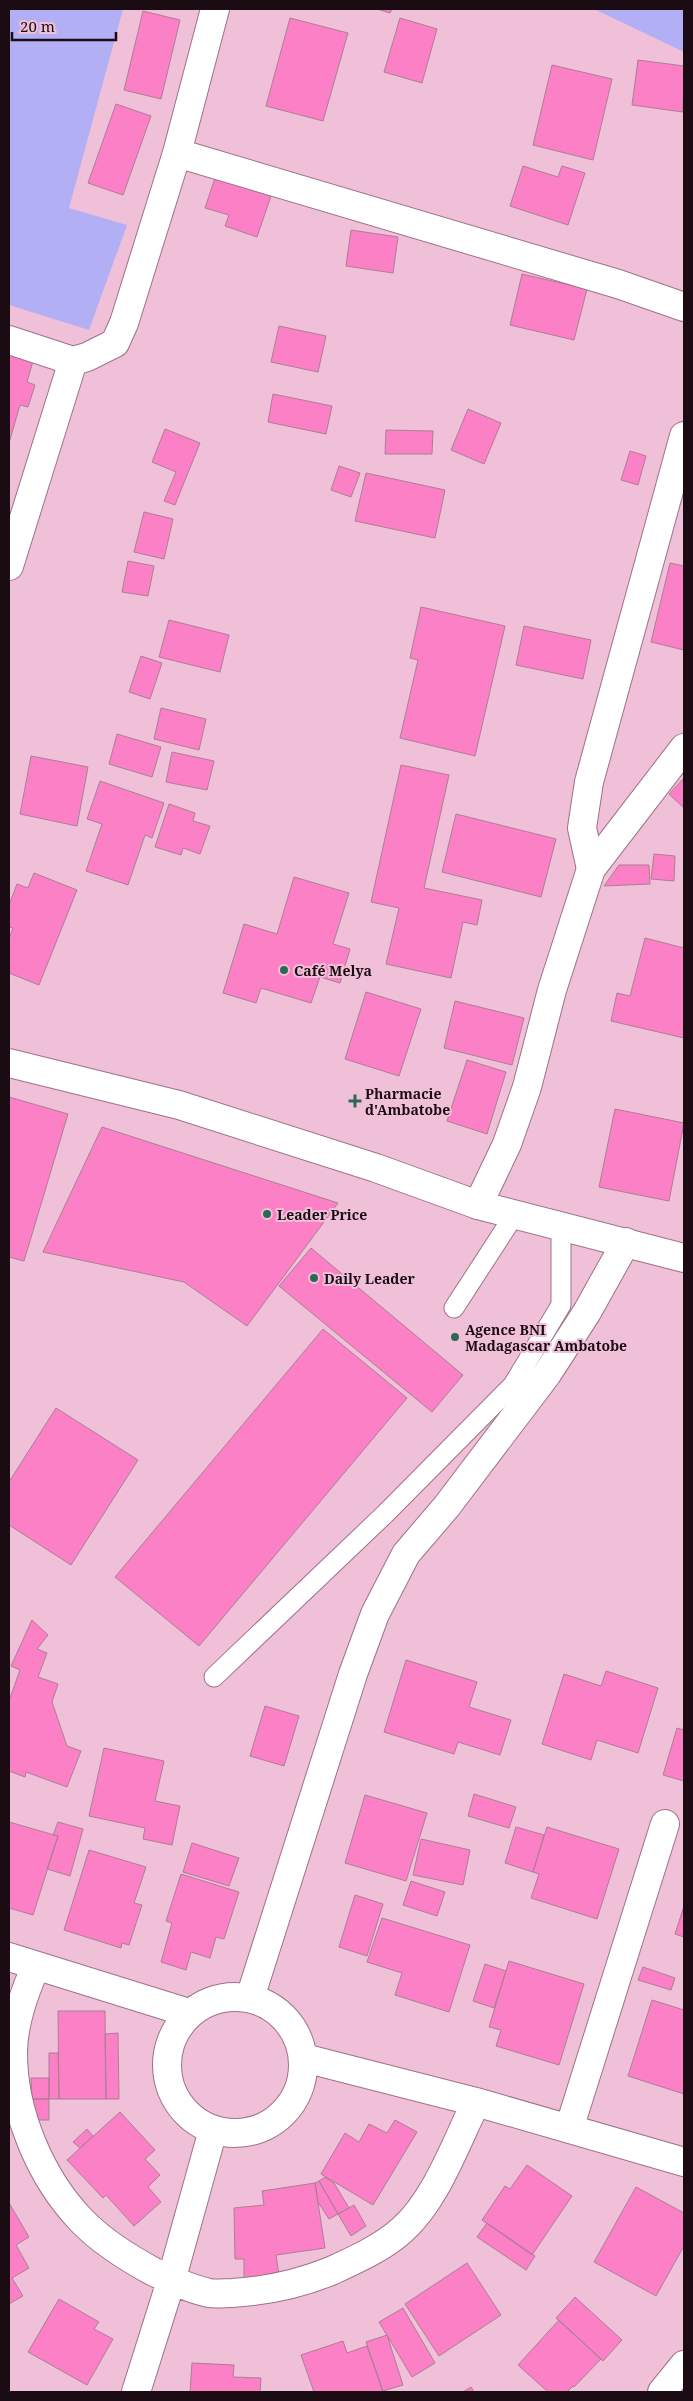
<svg xmlns="http://www.w3.org/2000/svg" width="693" height="2401" font-family="'Noto Serif',serif">
<style>
.green{fill:#b3aff5}
.building{fill:#fc80c6;stroke:#aa7f95}
.lines{fill:none;stroke-linecap:round;stroke-linejoin:round}
.service-casing{stroke:#9d7288;stroke-width:21}
.minor-casing{stroke:#9d7288;stroke-width:30}
.tertiary-casing{stroke:#9d7288;stroke-width:30}
.service{stroke:#fff;stroke-width:19}
.minor{stroke:#fff;stroke-width:28}
.tertiary{stroke:#fff;stroke-width:28}
.poi-dot{fill:#2d6853;stroke:#efc0d8;stroke-width:2}
.labels{text-anchor:middle;dominant-baseline:central;stroke-width:4;stroke-linejoin:round;paint-order:stroke}
.poi-label{font-size:14px;font-weight:bold;fill:#1b0c14;stroke:#efc0d8;text-anchor:start}
</style>
<rect width="100%" height="100%" fill="#efc0d8"/>
<path class="green" d="M 9,9 L 123,9 L 69,208 L 127,225 L 89,330 L 9,305 Z
M 594,9 L 684,9 L 684,52 Z"/>
<path class="building" d="M 377,9 L 392,9 L 390,13 Z
M 143,11 L 180,20 L 161,99 L 124,90 Z
M 290,18 L 348,33 L 323,121 L 266,106 Z
M 400,18 L 437,29 L 422,83 L 384,72 Z
M 638,60 L 684,66 L 683,112 L 632,105 Z
M 552,65 L 612,79 L 593,160 L 533,145 Z
M 116,104 L 151,116 L 123,195 L 88,183 Z
M 523,166 L 558,177 L 562,166 L 585,173 L 568,225 L 510,206 Z
M 215,178 L 271,196 L 257,237 L 225,226 L 229,215 L 205,208 Z
M 351,230 L 398,237 L 393,273 L 346,266 Z
M 522,274 L 587,289 L 574,340 L 510,325 Z
M 279,326 L 326,336 L 318,372 L 271,362 Z
M 9,354 L 33,361 L 27,382 L 35,385 L 28,407 L 20,405 L 9,443 Z
M 273,394 L 332,406 L 326,434 L 268,422 Z
M 468,409 L 501,423 L 484,464 L 451,450 Z
M 165,429 L 200,443 L 175,505 L 164,501 L 176,472 L 152,462 Z
M 386,430 L 433,431 L 432,454 L 385,454 Z
M 630,451 L 646,456 L 638,485 L 621,480 Z
M 339,466 L 360,473 L 351,497 L 331,490 Z
M 366,473 L 445,490 L 435,538 L 355,521 Z
M 144,512 L 173,519 L 164,559 L 134,552 Z
M 128,561 L 154,566 L 148,596 L 122,592 Z
M 670,563 L 684,566 L 684,650 L 651,642 Z
M 421,607 L 505,626 L 475,756 L 400,738 L 418,660 L 410,658 Z
M 169,620 L 229,635 L 220,672 L 159,657 Z
M 524,626 L 591,640 L 583,679 L 516,665 Z
M 141,656 L 162,663 L 150,699 L 129,692 Z
M 161,708 L 206,719 L 199,750 L 154,739 Z
M 117,734 L 161,747 L 152,777 L 109,764 Z
M 172,752 L 214,761 L 207,790 L 166,782 Z
M 31,756 L 88,767 L 77,826 L 20,814 Z
M 401,765 L 449,775 L 424,888 L 482,900 L 477,925 L 463,922 L 451,978 L 386,964 L 399,908 L 371,902 Z
M 684,778 L 684,808 L 669,794 Z
M 100,781 L 164,803 L 152,838 L 145,835 L 128,885 L 86,871 L 102,824 L 87,819 Z
M 169,804 L 195,813 L 193,821 L 210,826 L 200,854 L 183,848 L 181,855 L 155,847 Z
M 456,814 L 556,839 L 541,897 L 442,872 Z
M 654,854 L 675,856 L 674,881 L 651,879 Z
M 619,865 L 649,865 L 650,884 L 604,886 Z
M 34,873 L 77,890 L 39,985 L 9,973 L 9,938 L 13,928 L 9,927 L 9,905 L 17,884 L 28,888 Z
M 294,877 L 349,893 L 333,944 L 350,949 L 340,983 L 320,977 L 311,1003 L 261,988 L 256,1003 L 223,993 L 244,924 L 277,934 Z
M 645,938 L 684,948 L 684,1038 L 611,1021 L 617,993 L 630,996 Z
M 366,992 L 421,1009 L 399,1076 L 345,1059 Z
M 455,1001 L 524,1018 L 512,1065 L 444,1048 Z
M 467,1060 L 506,1072 L 487,1134 L 447,1121 Z
M 9,1097 L 68,1114 L 24,1261 L 9,1257 Z
M 615,1109 L 684,1123 L 669,1201 L 599,1187 Z
M 102,1127 L 338,1203 L 247,1326 L 184,1282 L 43,1252 Z
M 311,1248 L 463,1375 L 432,1412 L 279,1286 Z
M 323,1329 L 407,1398 L 199,1646 L 115,1577 Z
M 56,1408 L 138,1460 L 71,1565 L 9,1525 L 9,1482 Z
M 32,1620 L 48,1635 L 37,1649 L 47,1653 L 38,1677 L 58,1684 L 52,1702 L 67,1746 L 81,1751 L 67,1787 L 26,1772 L 25,1777 L 9,1771 L 9,1701 L 20,1670 L 11,1666 Z
M 406,1660 L 477,1682 L 469,1707 L 511,1720 L 500,1755 L 458,1742 L 454,1754 L 384,1732 Z
M 606,1671 L 658,1688 L 638,1753 L 597,1740 L 591,1760 L 542,1744 L 564,1674 L 601,1686 Z
M 265,1706 L 299,1716 L 284,1766 L 250,1756 Z
M 677,1728 L 684,1730 L 684,1781 L 663,1775 Z
M 104,1748 L 164,1761 L 155,1801 L 180,1806 L 172,1845 L 143,1839 L 145,1828 L 89,1816 Z
M 474,1794 L 516,1807 L 509,1828 L 468,1816 Z
M 365,1795 L 427,1813 L 406,1881 L 345,1863 Z
M 9,1822 L 58,1836 L 33,1915 L 9,1908 Z
M 58,1822 L 83,1829 L 70,1876 L 47,1869 L 58,1836 L 53,1835 Z
M 516,1827 L 544,1835 L 533,1872 L 505,1863 Z
M 547,1827 L 619,1849 L 597,1919 L 531,1898 L 539,1874 L 533,1872 Z
M 421,1839 L 470,1850 L 463,1885 L 413,1875 Z
M 192,1843 L 239,1858 L 229,1886 L 183,1872 Z
M 89,1850 L 146,1867 L 134,1903 L 142,1905 L 129,1945 L 122,1943 L 121,1948 L 64,1930 Z
M 181,1874 L 239,1892 L 224,1939 L 216,1937 L 210,1958 L 191,1952 L 186,1970 L 161,1962 L 172,1923 L 166,1921 Z
M 411,1881 L 445,1892 L 437,1916 L 403,1905 Z
M 355,1895 L 383,1904 L 367,1956 L 339,1947 Z
M 684,1906 L 684,1937 L 675,1934 Z
M 382,1918 L 470,1945 L 449,2012 L 395,1995 L 402,1973 L 367,1962 Z
M 509,1961 L 584,1984 L 559,2065 L 496,2046 L 501,2030 L 489,2027 Z
M 485,1964 L 506,1971 L 494,2008 L 473,2001 Z
M 643,1967 L 675,1978 L 671,1990 L 638,1980 Z
M 652,2000 L 684,2010 L 684,2094 L 628,2076 Z
M 58,2011 L 105,2011 L 106,2099 L 59,2099 Z
M 118,2033 L 119,2099 L 106,2099 L 105,2034 Z
M 49,2053 L 58,2053 L 59,2099 L 49,2099 Z
M 31,2078 L 49,2078 L 49,2099 L 32,2099 Z
M 32,2099 L 49,2099 L 49,2120 L 32,2120 Z
M 120,2112 L 155,2150 L 145,2159 L 160,2175 L 148,2187 L 161,2202 L 134,2226 L 106,2195 L 103,2198 L 67,2160 Z
M 395,2120 L 417,2132 L 373,2205 L 321,2174 L 345,2133 L 359,2142 L 369,2124 L 387,2133 Z
M 87,2129 L 93,2136 L 80,2148 L 73,2142 Z
M 527,2165 L 572,2196 L 532,2255 L 482,2220 L 505,2186 L 510,2189 Z
M 325,2177 L 334,2183 L 349,2208 L 338,2214 L 319,2181 Z
M 319,2181 L 338,2214 L 329,2219 L 318,2202 L 315,2183 Z
M 315,2183 L 325,2248 L 276,2255 L 279,2275 L 244,2281 L 244,2259 L 235,2259 L 234,2208 L 264,2205 L 262,2191 Z
M 636,2187 L 684,2213 L 684,2246 L 656,2296 L 594,2262 Z
M 9,2203 L 29,2237 L 16,2245 L 29,2268 L 12,2278 L 23,2296 L 9,2304 Z
M 354,2205 L 366,2226 L 351,2236 L 338,2214 Z
M 487,2223 L 535,2256 L 526,2270 L 477,2237 Z
M 467,2263 L 501,2315 L 439,2356 L 405,2304 Z
M 575,2297 L 622,2340 L 603,2361 L 556,2318 Z
M 59,2299 L 99,2322 L 94,2329 L 113,2339 L 87,2385 L 28,2352 Z
M 403,2308 L 435,2363 L 412,2377 L 379,2322 Z
M 559,2320 L 601,2359 L 574,2387 L 573,2386 L 567,2392 L 548,2392 L 518,2365 Z
M 387,2335 L 403,2385 L 383,2391 L 366,2342 Z
M 343,2341 L 347,2353 L 367,2346 L 383,2392 L 314,2392 L 301,2355 Z
M 192,2363 L 234,2365 L 233,2377 L 261,2378 L 260,2392 L 190,2392 Z
M 471,2387 L 474,2392 L 463,2392 Z"/>
<g class="lines">
<defs>
<path id="service" d="M 454,1308 L 515,1214
M 214,1677 L 385,1514 L 513,1385 L 561,1305 L 561,1226"/>
<path id="minor" d="M 177,153 L 618,284 L 684,307
M 9,340 L 73,361 L 87,357 L 115,343 L 124,323 L 177,153 L 215,9
M 9,566 L 73,361
M 591,869 L 582,828 L 589,782 L 684,436
M 478,1205 L 684,1258
M 9,1957 L 189,2013
M 36,1966 C 24,1993 13,2023 13,2053 C 13,2112 40,2177 81,2220 C 102,2242 128,2258 154,2272 C 171,2280 190,2289 209,2293 C 216,2294 225,2293 232,2293 C 267,2291 299,2284 331,2271 C 355,2260 382,2248 402,2230 C 436,2200 456,2143 476,2102
M167 2065a68 68 0 1 1 136 0a68 68 0 1 1-136 0Z
M 250,1998 L 353,1674 L 375,1614 L 406,1554 L 447,1506 L 547,1374 L 587,1312 L 626,1242
M 304,2058 L 476,2102 L 684,2162
M 569,2129 L 665,1824
M 136,2392 L 171,2281 L 213,2130
M 662,2392 L 684,2365"/>
<path id="tertiary" d="M 9,1063 L 179,1105 L 376,1168 L 478,1205 L 507,1144 L 527,1087 L 552,990 L 591,869 L 684,748"/>
</defs>
<use href="#service" class="service-casing"/>
<use href="#minor" class="minor-casing"/>
<use href="#tertiary" class="tertiary-casing"/>
<use href="#service" class="service"/>
<use href="#minor" class="minor"/>
<use href="#tertiary" class="tertiary"/>
</g>
<g class="poi-dot">
<circle cx="284" cy="970" r="5"/>
<path d="M352.5 1093.5h5v5h5v5h-5v5h-5v-5h-5v-5h5z"/>
<circle cx="267" cy="1214" r="5"/>
<circle cx="314" cy="1278" r="5"/>
<circle cx="455" cy="1337" r="5"/>
</g>
<g class="labels">
<g class="poi-label">
<text x="294" y="970">Café Melya</text>
<text x="365" y="1093">Pharmacie<tspan x="365" dy="16">d'Ambatobe</tspan></text>
<text x="277" y="1214">Leader Price</text>
<text x="324" y="1278">Daily Leader</text>
<text x="465" y="1329">Agence BNI<tspan x="465" dy="16">Madagascar Ambatobe</tspan></text>
</g>
</g>
<rect width="693" height="2401" fill="none" stroke="#1b0c14" stroke-width="20"/>
<path d="M12 32v8h104v-8" fill="none" stroke="#1b0c14" stroke-width="2.5"/>
<text x="20" y="32" font-size="15" fill="#1b0c14" stroke="#efc0d8" stroke-width="4" paint-order="stroke">20 m</text>
</svg>
